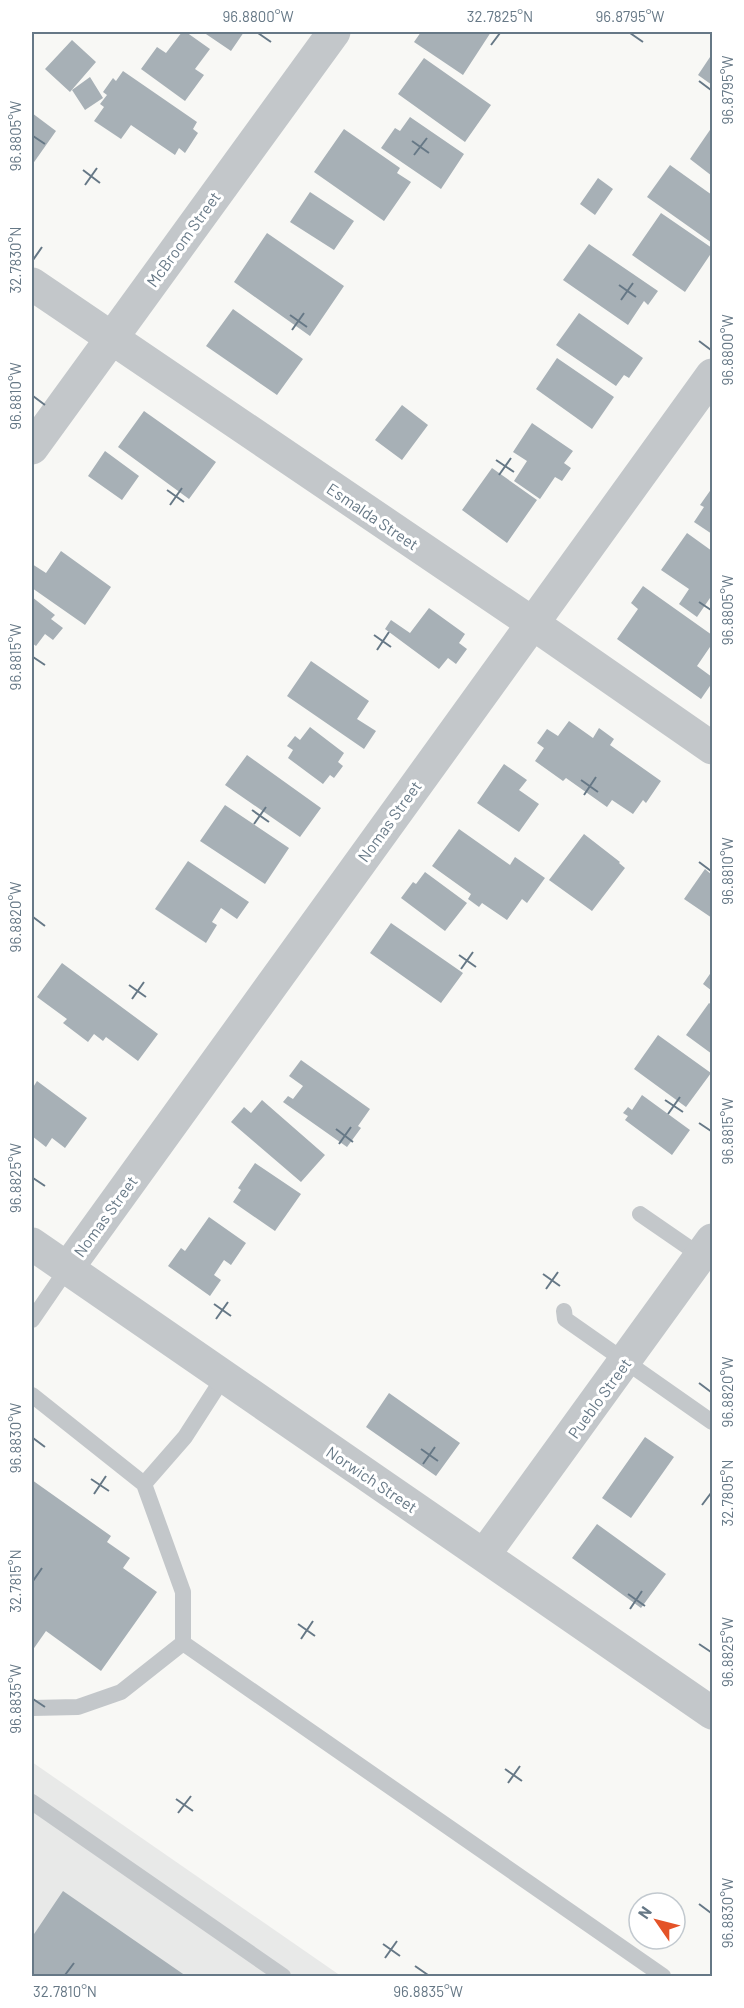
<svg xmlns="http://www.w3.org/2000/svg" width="744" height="2008" font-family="Barlow,sans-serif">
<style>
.built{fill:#e8e9e8}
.building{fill:#a7b0b6}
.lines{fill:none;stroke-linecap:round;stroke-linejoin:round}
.lane{stroke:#c3c7ca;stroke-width:16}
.street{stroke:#c3c7ca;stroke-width:33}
.ticks{fill:none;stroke:#667886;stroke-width:2}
.labels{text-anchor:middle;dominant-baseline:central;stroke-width:6;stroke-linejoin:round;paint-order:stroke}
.street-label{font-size:16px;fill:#667886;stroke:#fff}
.neatline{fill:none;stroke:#667886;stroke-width:2}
.ticks-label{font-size:15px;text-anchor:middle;fill:#667886}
</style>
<rect width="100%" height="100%" fill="#f8f8f5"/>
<path class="built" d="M 32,1762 L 341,1976 L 32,1976 Z"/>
<path class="building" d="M 182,32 L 186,32 L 210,49 L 195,69 L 204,75 L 185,101 L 141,69 L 157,47 L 166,53 Z
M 203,32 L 244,32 L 231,51 Z
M 421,32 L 491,32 L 463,75 L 414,42 Z
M 72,40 L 96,62 L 70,92 L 45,69 Z
M 712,54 L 712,85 L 698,75 Z
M 424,58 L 491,105 L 465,142 L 398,94 Z
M 123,71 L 197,122 L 193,129 L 198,133 L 185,153 L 179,148 L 175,155 L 131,125 L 121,139 L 94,121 L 104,107 L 100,104 L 107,95 L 103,92 L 113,78 L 116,81 Z
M 90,77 L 103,98 L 85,110 L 72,90 Z
M 32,113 L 56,131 L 32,165 Z
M 410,117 L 464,154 L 441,189 L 381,148 L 395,128 L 400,131 Z
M 712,127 L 712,176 L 690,159 Z
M 344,129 L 400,168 L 397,173 L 411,182 L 384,221 L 314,172 Z
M 670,165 L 712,195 L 712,243 L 647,197 Z
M 598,178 L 613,189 L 595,215 L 580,204 Z
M 310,192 L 354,221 L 334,250 L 290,222 Z
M 661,213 L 712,248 L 712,252 L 685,292 L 632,255 Z
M 267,233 L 344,286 L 310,336 L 234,282 Z
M 589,244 L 658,291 L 648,305 L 644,301 L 628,325 L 563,280 Z
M 233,309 L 303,359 L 277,395 L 206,346 Z
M 579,313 L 643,358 L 629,378 L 624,375 L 616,386 L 556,345 Z
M 557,358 L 614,397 L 592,429 L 536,389 Z
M 402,405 L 428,425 L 402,460 L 375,440 Z
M 144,411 L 216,462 L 189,499 L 118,447 Z
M 532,423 L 573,451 L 564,463 L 571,468 L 562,481 L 555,477 L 540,499 L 514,481 L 527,461 L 513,452 Z
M 105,451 L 139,476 L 122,500 L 88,476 Z
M 492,468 L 537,500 L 507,543 L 462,510 Z
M 712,488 L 712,534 L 694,522 L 704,507 L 700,505 Z
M 687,533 L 712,551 L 712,599 L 710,598 L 697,617 L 679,604 L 689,589 L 661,570 Z
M 61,551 L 111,587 L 85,625 L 32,588 L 32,564 L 46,573 Z
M 643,586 L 712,635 L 712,644 L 697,666 L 712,677 L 712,683 L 701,699 L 617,639 L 638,609 L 631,603 Z
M 32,597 L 55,615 L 51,619 L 63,628 L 53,640 L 45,634 L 36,646 L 32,643 Z
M 429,608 L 465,634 L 459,643 L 467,649 L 456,664 L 448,658 L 439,669 L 385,629 L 391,620 L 410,633 Z
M 311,661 L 369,701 L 357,719 L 376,731 L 364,749 L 287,696 Z
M 569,721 L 593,738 L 599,728 L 614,739 L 610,745 L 661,781 L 646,803 L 643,800 L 633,814 L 612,800 L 607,807 L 566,778 L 563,781 L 535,761 L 544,748 L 537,743 L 547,729 L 558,736 Z
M 310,727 L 344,753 L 338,762 L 343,766 L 334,778 L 330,775 L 323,784 L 288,758 L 293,750 L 287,746 L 295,736 L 300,740 Z
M 247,755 L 321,808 L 300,837 L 225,785 Z
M 504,764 L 527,780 L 519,790 L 539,804 L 519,832 L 477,803 Z
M 225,805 L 289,848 L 265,884 L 200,841 Z
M 459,829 L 510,865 L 515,857 L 545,878 L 527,903 L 522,899 L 507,920 L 482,903 L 479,907 L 468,899 L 471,894 L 432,866 Z
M 584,834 L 620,862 L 619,863 L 625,868 L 592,911 L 549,880 Z
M 188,861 L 249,902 L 237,919 L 221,908 L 212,922 L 217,925 L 206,943 L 155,909 Z
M 705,869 L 712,875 L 712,918 L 684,899 Z
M 425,872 L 467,903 L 445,931 L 401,898 L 413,882 L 416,884 Z
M 391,923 L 463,973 L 441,1003 L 370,953 Z
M 62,963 L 158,1034 L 138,1061 L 106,1037 L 103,1041 L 94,1034 L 88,1042 L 63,1023 L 67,1019 L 37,997 Z
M 712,971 L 712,991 L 703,984 Z
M 709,1003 L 712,1005 L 712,1054 L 686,1035 Z
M 658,1035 L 711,1073 L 686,1107 L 634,1069 Z
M 301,1060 L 370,1109 L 358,1126 L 361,1128 L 347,1147 L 283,1102 L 288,1096 L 293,1099 L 303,1086 L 289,1076 Z
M 37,1081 L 87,1118 L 65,1148 L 52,1138 L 46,1147 L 32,1136 L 32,1089 Z
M 642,1095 L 690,1130 L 672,1155 L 625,1120 L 628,1116 L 623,1113 L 628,1107 L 632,1110 Z
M 262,1100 L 325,1155 L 301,1182 L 231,1122 L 244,1107 L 251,1113 Z
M 255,1163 L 301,1194 L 275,1231 L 233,1202 L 241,1190 L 238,1188 Z
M 209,1217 L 246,1243 L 231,1265 L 224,1260 L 214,1275 L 221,1280 L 210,1296 L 168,1266 L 181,1248 L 185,1251 Z
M 389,1393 L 460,1443 L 436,1476 L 366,1427 Z
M 645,1437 L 674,1457 L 631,1518 L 602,1498 Z
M 32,1480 L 111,1536 L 107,1542 L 130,1558 L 123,1568 L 157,1592 L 101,1671 L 46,1631 L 32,1651 Z
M 597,1524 L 666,1574 L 641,1608 L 572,1558 Z
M 63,1891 L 186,1976 L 32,1976 L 32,1937 Z"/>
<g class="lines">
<path class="lane" d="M 640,1214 L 701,1256
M 564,1311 L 565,1319 L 712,1422
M 32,1320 L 67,1269
M 32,1395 L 144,1484 L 185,1437 L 223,1378
M 144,1484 L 183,1592 L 183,1643
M 32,1708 L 78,1707 L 121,1692 L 183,1643 L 663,1976
M 32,1802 L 283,1976"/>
<path class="street" d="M 32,284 L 532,623 L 712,748
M 32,448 L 334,32
M 32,1244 C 258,1401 486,1556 712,1713
M 67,1269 L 712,375
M 484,1555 L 712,1240"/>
</g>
<path class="ticks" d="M 258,33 L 271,42M 630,33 L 643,42M 491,45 L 500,33M 699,81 L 711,90M 33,136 L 45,144M 412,141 L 429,153M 414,155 L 427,138M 83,170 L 100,183M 85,185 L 97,168M 33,260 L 42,247M 619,285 L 636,297M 621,300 L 633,283M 290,315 L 307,327M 292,330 L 304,313M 699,341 L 711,350M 33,396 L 45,405M 496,460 L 514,472M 499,475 L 511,458M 167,490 L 184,502M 170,505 L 182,488M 699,602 L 711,610M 374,635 L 391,647M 377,650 L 389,632M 33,657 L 45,665M 581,780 L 598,792M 584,795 L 596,777M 252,810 L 269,822M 254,824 L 266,807M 699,862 L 711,871M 33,917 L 45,926M 459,955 L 476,967M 461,969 L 473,952M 129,985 L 146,997M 132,999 L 144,982M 665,1100 L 683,1112M 668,1114 L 680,1097M 699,1123 L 711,1131M 336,1129 L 353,1142M 339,1144 L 351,1127M 33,1178 L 45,1186M 543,1274 L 560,1286M 546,1289 L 558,1272M 214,1304 L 231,1316M 216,1319 L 228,1302M 699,1383 L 711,1392M 33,1438 L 45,1447M 421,1449 L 438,1461M 423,1464 L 435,1447M 91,1479 L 109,1491M 94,1494 L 106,1476M 702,1505 L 711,1493M 33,1581 L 42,1568M 628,1594 L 645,1606M 630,1609 L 642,1591M 298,1624 L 315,1636M 301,1639 L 313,1621M 699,1644 L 711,1652M 33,1699 L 45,1707M 505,1769 L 522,1781M 508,1783 L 520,1766M 176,1799 L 193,1811M 178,1813 L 191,1796M 699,1904 L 711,1913M 383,1944 L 400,1956M 385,1958 L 397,1941M 415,1966 L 428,1975M 65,1975 L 74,1963"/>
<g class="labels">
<g class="street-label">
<text transform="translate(183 239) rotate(-54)">McBroom Street</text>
<text transform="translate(373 516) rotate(34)">Esmalda Street</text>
<text transform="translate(389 821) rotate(-54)">Nomas Street</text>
<text transform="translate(105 1216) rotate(-54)">Nomas Street</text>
<text transform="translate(599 1398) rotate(-54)">Pueblo Street</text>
<text transform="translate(372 1479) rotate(34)">Norwich Street</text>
</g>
</g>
<rect width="744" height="2008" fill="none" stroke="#ffffff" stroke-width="66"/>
<g transform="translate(657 1921) rotate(305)"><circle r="28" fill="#ffffff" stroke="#c2c9cf" stroke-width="1.5"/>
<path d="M0-4.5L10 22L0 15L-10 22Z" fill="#e45328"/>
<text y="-9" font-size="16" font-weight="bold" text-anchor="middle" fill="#667886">N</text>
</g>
<rect x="33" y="33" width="678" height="1942" class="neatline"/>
<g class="ticks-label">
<text x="258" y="22">96.8800°W</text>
<text x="500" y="22">32.7825°N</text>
<text x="630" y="22">96.8795°W</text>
<text transform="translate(728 90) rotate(-90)" y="5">96.8795°W</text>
<text transform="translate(16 136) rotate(-90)" y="5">96.8805°W</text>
<text transform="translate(16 260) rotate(-90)" y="5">32.7830°N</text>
<text transform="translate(728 350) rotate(-90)" y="5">96.8800°W</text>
<text transform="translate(16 396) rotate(-90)" y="5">96.8810°W</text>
<text transform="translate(728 610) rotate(-90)" y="5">96.8805°W</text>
<text transform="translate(16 657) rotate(-90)" y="5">96.8815°W</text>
<text transform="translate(728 871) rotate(-90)" y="5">96.8810°W</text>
<text transform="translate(16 917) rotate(-90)" y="5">96.8820°W</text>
<text transform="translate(728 1131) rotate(-90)" y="5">96.8815°W</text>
<text transform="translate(16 1178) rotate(-90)" y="5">96.8825°W</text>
<text transform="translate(728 1392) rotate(-90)" y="5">96.8820°W</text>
<text transform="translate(16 1438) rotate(-90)" y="5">96.8830°W</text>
<text transform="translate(728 1493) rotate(-90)" y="5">32.7805°N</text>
<text transform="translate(16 1581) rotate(-90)" y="5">32.7815°N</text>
<text transform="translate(728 1652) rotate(-90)" y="5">96.8825°W</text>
<text transform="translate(16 1699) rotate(-90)" y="5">96.8835°W</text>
<text transform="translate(728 1913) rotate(-90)" y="5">96.8830°W</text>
<text x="65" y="1997">32.7810°N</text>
<text x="428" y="1997">96.8835°W</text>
</g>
</svg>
